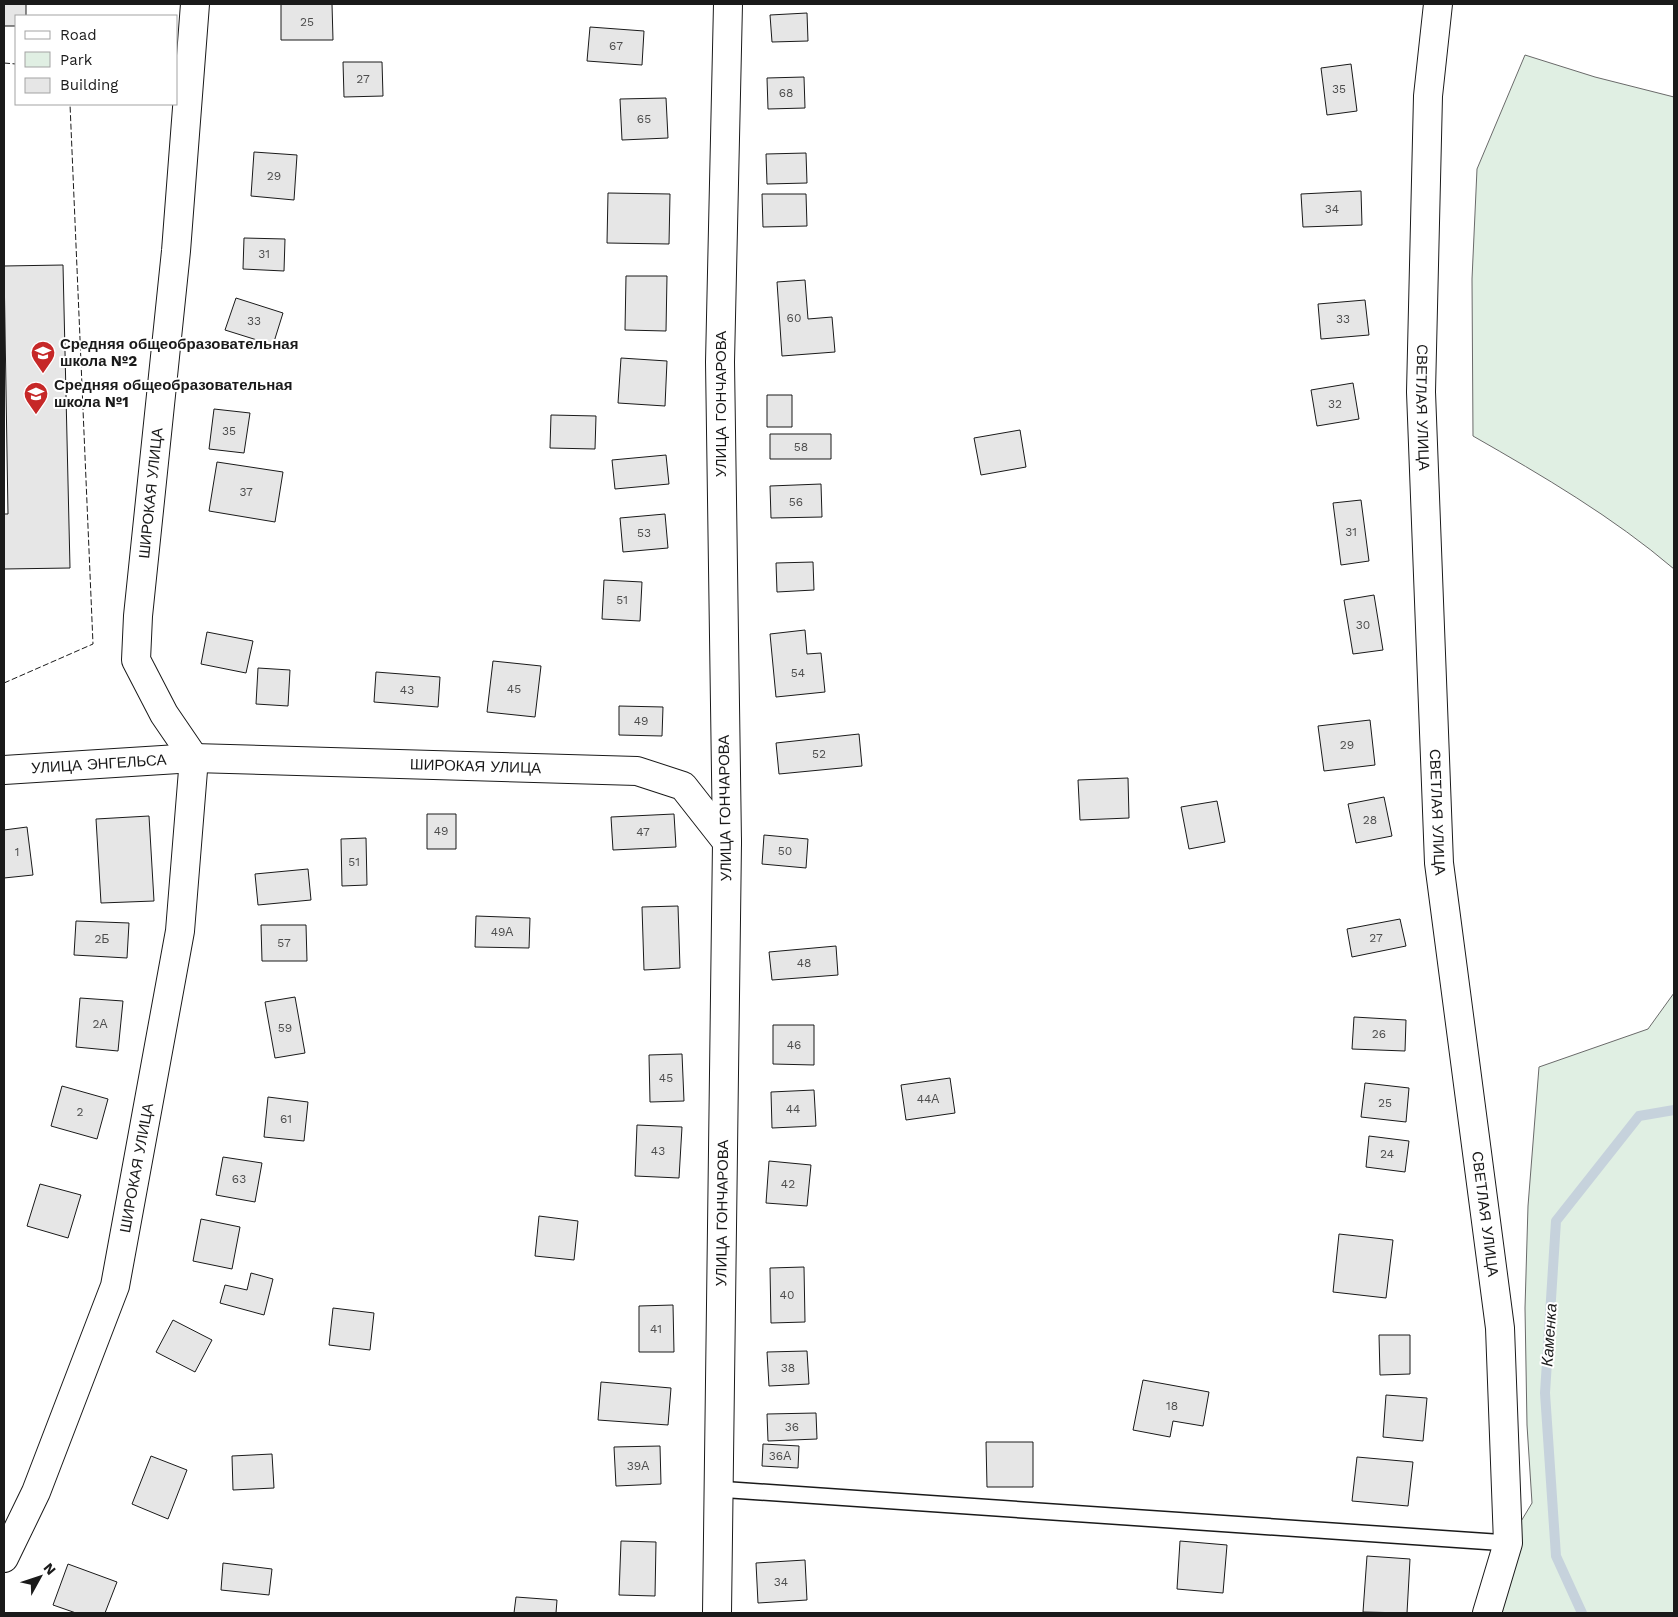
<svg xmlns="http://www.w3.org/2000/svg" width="1678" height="1617" font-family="'Work Sans',sans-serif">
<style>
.green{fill:#e0efe3;stroke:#6a6a6a}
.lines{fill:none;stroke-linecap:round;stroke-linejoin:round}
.stream{stroke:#c6d2dc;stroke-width:10}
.building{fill:#e6e6e6;stroke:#1a1a1a}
.lane-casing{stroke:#1a1a1a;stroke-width:18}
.street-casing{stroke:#1a1a1a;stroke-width:30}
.lane{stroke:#fff;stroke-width:15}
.street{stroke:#fff;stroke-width:28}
.fence{stroke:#1a1a1a;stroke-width:1;stroke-dasharray:6 2.5;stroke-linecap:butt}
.labels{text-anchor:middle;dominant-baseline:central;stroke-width:4;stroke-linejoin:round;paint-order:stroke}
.number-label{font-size:12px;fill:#4d4d4d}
.poi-label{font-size:15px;font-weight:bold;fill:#1a1a1a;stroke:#fff;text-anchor:start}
.street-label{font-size:15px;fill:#1a1a1a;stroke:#fff}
.water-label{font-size:16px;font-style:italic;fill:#1a1a1a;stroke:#fff}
</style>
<rect width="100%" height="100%" fill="#fff"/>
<path class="green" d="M 1525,55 L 1595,77 L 1674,97 L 1674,569 C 1613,517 1543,476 1473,436 L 1472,279 L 1477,169 Z
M 1674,993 L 1674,1613 L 1487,1613 L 1508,1543 L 1532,1503 L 1527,1425 L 1525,1308 L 1528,1206 L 1539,1067 L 1648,1029 Z"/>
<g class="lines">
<path class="stream" d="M 1582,1613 L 1556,1556 L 1545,1393 L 1556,1221 L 1639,1116 L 1674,1110"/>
</g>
<path class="building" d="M 4,4 L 26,4 L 26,16 L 16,16 L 16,26 L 4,26 Z
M 281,4 L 332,4 L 333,40 L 281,40 Z
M 807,13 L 808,41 L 772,42 L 770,15 Z
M 590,27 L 644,31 L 642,65 L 587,61 Z
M 343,62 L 382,62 L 383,96 L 344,97 Z
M 1351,64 L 1357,111 L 1327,115 L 1321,68 Z
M 804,77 L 805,108 L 768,109 L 767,78 Z
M 666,98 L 668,138 L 622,140 L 620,99 Z
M 254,152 L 297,155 L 294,200 L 251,196 Z
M 806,153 L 807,183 L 767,184 L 766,154 Z
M 1361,191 L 1362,225 L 1303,227 L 1301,194 Z
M 608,193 L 670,194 L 669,244 L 607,243 Z
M 762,194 L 806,194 L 807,226 L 763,227 Z
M 244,238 L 285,239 L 284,271 L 243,269 Z
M 63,265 L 70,568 L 4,569 L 4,514 L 8,514 L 4,266 Z
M 626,276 L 667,276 L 666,331 L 625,330 Z
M 805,280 L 808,319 L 832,317 L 835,352 L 782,356 L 777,282 Z
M 236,298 L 283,313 L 273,345 L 225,330 Z
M 1365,300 L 1369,335 L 1321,339 L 1318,304 Z
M 621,358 L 667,361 L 665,406 L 618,403 Z
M 1353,383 L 1359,419 L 1317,426 L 1311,390 Z
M 767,395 L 792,395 L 792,427 L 767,427 Z
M 214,409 L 250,413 L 244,453 L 209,449 Z
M 551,415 L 596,416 L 595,449 L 550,448 Z
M 1020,430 L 1026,467 L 981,475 L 974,438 Z
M 770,434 L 831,434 L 831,459 L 770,459 Z
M 666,455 L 669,484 L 615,489 L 612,460 Z
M 217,462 L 283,472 L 275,522 L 209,511 Z
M 821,484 L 822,517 L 771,518 L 770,486 Z
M 1361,500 L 1369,561 L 1341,565 L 1333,503 Z
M 665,514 L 668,548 L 623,552 L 620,518 Z
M 813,562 L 814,590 L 777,592 L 776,563 Z
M 604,580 L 642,582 L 640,621 L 602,619 Z
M 1374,595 L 1383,650 L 1353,654 L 1344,600 Z
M 805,630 L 807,654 L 821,653 L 825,692 L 776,697 L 770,634 Z
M 207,632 L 253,641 L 246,673 L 201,664 Z
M 493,661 L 541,666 L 535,717 L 487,712 Z
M 258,668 L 290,670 L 288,706 L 256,704 Z
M 376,672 L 440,677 L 438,707 L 374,702 Z
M 619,706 L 663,707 L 662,736 L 619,735 Z
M 1370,720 L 1375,765 L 1324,771 L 1318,726 Z
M 859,734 L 862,766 L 779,774 L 776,743 Z
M 1128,778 L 1129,818 L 1080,820 L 1078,780 Z
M 1384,797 L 1392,836 L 1356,843 L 1348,804 Z
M 1217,801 L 1225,842 L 1189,849 L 1181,807 Z
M 427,814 L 456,814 L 456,849 L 427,849 Z
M 674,814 L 676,847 L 613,850 L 611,817 Z
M 149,816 L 154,901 L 101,903 L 96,819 Z
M 27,827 L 33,875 L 4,878 L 4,830 Z
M 764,835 L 808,839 L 806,868 L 762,864 Z
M 366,838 L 367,885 L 342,886 L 341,839 Z
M 308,869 L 311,900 L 258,905 L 255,874 Z
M 678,906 L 680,968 L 644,970 L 642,907 Z
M 476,916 L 530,918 L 529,948 L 475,947 Z
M 1400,919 L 1406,946 L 1352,957 L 1347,929 Z
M 76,921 L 129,923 L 127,958 L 74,955 Z
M 261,925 L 306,925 L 307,961 L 262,961 Z
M 836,946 L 838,975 L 772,980 L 769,952 Z
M 295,997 L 305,1053 L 275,1058 L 265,1002 Z
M 80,998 L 123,1001 L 118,1051 L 76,1047 Z
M 1354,1017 L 1406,1020 L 1405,1051 L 1352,1049 Z
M 773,1025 L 814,1025 L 814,1065 L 773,1064 Z
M 682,1054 L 684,1101 L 650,1102 L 649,1055 Z
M 950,1078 L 955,1113 L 906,1120 L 901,1085 Z
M 1365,1083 L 1409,1088 L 1406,1122 L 1361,1117 Z
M 62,1086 L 108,1099 L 97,1139 L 51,1126 Z
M 814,1090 L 816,1126 L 772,1128 L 771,1092 Z
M 268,1097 L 308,1102 L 304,1141 L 264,1137 Z
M 637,1125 L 682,1127 L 679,1178 L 635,1176 Z
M 1369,1136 L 1409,1141 L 1405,1172 L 1366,1167 Z
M 223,1157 L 262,1163 L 255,1202 L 216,1195 Z
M 769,1161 L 811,1165 L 807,1206 L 766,1203 Z
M 40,1184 L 81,1195 L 68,1238 L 27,1226 Z
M 539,1216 L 578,1221 L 574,1260 L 535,1256 Z
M 201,1219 L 240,1227 L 232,1269 L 193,1261 Z
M 1339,1234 L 1393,1240 L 1386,1298 L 1333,1292 Z
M 804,1267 L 805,1322 L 771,1323 L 770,1268 Z
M 251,1273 L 273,1279 L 264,1315 L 220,1303 L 225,1285 L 247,1290 Z
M 673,1305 L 674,1352 L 639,1352 L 639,1306 Z
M 333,1308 L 374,1313 L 370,1350 L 329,1345 Z
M 173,1320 L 212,1340 L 195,1372 L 156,1352 Z
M 1379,1335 L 1410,1335 L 1410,1374 L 1380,1375 Z
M 807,1351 L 809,1384 L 769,1386 L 767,1352 Z
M 1143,1380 L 1209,1392 L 1203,1426 L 1173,1421 L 1170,1437 L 1133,1430 Z
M 601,1382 L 671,1388 L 668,1425 L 598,1420 Z
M 1386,1395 L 1427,1398 L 1423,1441 L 1383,1437 Z
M 816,1413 L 817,1439 L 768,1441 L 767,1414 Z
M 986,1442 L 1033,1442 L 1033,1487 L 987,1487 Z
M 763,1444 L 799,1446 L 798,1468 L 762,1466 Z
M 660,1446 L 661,1484 L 616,1486 L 614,1447 Z
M 272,1454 L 274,1488 L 233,1490 L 232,1456 Z
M 151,1456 L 187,1470 L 168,1519 L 132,1504 Z
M 1357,1457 L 1413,1462 L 1408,1506 L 1352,1501 Z
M 621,1541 L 656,1542 L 655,1596 L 619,1595 Z
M 1180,1541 L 1227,1545 L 1223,1593 L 1177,1589 Z
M 1367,1556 L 1410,1559 L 1407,1613 L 1363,1612 Z
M 805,1560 L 807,1600 L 758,1603 L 756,1563 Z
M 223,1563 L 272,1569 L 269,1595 L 221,1590 Z
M 68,1564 L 117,1582 L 105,1613 L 76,1613 L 53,1605 Z
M 516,1597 L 557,1600 L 556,1613 L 514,1613 Z"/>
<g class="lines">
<defs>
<path id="lane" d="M 717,1489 L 1508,1543"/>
<g id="street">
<path id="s1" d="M 1438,4 L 1428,96 L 1421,392 L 1439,863 L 1500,1328 L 1508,1543 L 1487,1613"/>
<path id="s2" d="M 4,770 L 194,758 L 637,771 L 683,786 L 727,842"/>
<path id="s3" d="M 4,1558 L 36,1492 L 115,1286 L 180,931 L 194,758 L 164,714 L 136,660 L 138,616 L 176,251 L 195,4"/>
<path id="s4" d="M 717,1613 L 727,842 L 720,362 L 728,4"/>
</g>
</defs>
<use href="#lane" class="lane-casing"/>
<use href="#street" class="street-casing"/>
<use href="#lane" class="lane"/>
<use href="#street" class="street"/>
<path class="fence" d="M 4,63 L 16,64
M 4,683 L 93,644 L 70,104"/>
</g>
<defs>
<symbol id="school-pin" viewBox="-11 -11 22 30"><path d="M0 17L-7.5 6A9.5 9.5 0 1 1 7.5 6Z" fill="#c62828" stroke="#fff"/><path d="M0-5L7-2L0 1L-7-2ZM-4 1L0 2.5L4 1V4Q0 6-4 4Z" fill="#fff"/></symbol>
</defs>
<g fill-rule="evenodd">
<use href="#school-pin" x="29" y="339" width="28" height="38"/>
<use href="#school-pin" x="22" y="380" width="28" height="38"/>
</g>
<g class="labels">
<g class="number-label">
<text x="307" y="22">25</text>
<text x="616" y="46">67</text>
<text x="363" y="79">27</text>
<text x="1339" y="89">35</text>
<text x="786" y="93">68</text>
<text x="644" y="119">65</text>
<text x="274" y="176">29</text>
<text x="1332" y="209">34</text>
<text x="264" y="254">31</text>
<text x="794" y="318">60</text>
<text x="1343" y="319">33</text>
<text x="254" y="321">33</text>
<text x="1335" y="404">32</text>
<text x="229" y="431">35</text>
<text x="801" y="447">58</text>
<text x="246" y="492">37</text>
<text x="796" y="502">56</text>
<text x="1351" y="532">31</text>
<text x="644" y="533">53</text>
<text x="622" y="600">51</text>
<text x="1363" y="625">30</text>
<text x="798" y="673">54</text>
<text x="514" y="689">45</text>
<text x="407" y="690">43</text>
<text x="641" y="721">49</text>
<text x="1347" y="745">29</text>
<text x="819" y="754">52</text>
<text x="1370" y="820">28</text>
<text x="441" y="831">49</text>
<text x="643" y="832">47</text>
<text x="785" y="851">50</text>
<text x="17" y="852">1</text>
<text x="354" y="862">51</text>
<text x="502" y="932">49А</text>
<text x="1376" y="938">27</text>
<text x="102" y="939">2Б</text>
<text x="284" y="943">57</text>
<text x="804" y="963">48</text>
<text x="100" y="1024">2А</text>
<text x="285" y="1028">59</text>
<text x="1379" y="1034">26</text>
<text x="794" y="1045">46</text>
<text x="666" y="1078">45</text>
<text x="928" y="1099">44А</text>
<text x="1385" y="1103">25</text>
<text x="793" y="1109">44</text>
<text x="80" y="1112">2</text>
<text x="286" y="1119">61</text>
<text x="658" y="1151">43</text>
<text x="1387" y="1154">24</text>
<text x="239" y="1179">63</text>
<text x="788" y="1184">42</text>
<text x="787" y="1295">40</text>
<text x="656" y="1329">41</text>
<text x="788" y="1368">38</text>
<text x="1172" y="1406">18</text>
<text x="792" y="1427">36</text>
<text x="780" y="1456">36А</text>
<text x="638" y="1466">39А</text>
<text x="781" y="1582">34</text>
</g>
<g class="poi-label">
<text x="60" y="344">Средняя общеобразовательная<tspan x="60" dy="17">школа №2</tspan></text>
<text x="54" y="385">Средняя общеобразовательная<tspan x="54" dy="17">школа №1</tspan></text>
</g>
<g class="street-label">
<text transform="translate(721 404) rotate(-90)">УЛИЦА ГОНЧАРОВА</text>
<text stroke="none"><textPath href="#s1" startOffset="404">СВЕТЛАЯ УЛИЦА</textPath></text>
<text stroke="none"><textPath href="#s3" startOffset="1110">ШИРОКАЯ УЛИЦА</textPath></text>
<text stroke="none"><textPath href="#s2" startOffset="95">УЛИЦА ЭНГЕЛЬСА</textPath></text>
<text stroke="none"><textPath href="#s2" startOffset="472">ШИРОКАЯ УЛИЦА</textPath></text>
<text transform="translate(725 808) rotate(-91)">УЛИЦА ГОНЧАРОВА</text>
<text stroke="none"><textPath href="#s1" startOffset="809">СВЕТЛАЯ УЛИЦА</textPath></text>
<text stroke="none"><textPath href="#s3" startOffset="414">ШИРОКАЯ УЛИЦА</textPath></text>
<text stroke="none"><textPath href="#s4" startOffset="400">УЛИЦА ГОНЧАРОВА</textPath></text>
<text stroke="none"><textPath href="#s1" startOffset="1214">СВЕТЛАЯ УЛИЦА</textPath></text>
</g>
<g class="water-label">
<text transform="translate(1549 1335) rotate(-86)">Каменка</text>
</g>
</g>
<rect width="1678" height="1617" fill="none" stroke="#1a1a1a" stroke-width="10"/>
<rect x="15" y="15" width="162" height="90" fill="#ffffff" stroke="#a3a3a3"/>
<rect x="25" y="31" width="25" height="8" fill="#ffffff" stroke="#a3a3a3"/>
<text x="60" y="40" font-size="15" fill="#1a1a1a">Road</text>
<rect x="25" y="52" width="25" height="15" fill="#e0efe3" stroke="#a3a3a3"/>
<text x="60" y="65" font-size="15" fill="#1a1a1a">Park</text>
<rect x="25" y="78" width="25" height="15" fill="#e6e6e6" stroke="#a3a3a3"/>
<text x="60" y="90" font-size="15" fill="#1a1a1a">Building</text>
<g transform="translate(40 1577) rotate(50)" stroke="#ffffff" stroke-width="4" paint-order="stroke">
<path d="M0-4L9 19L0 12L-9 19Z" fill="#1a1a1a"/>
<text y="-8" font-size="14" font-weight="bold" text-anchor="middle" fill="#1a1a1a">N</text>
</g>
</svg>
